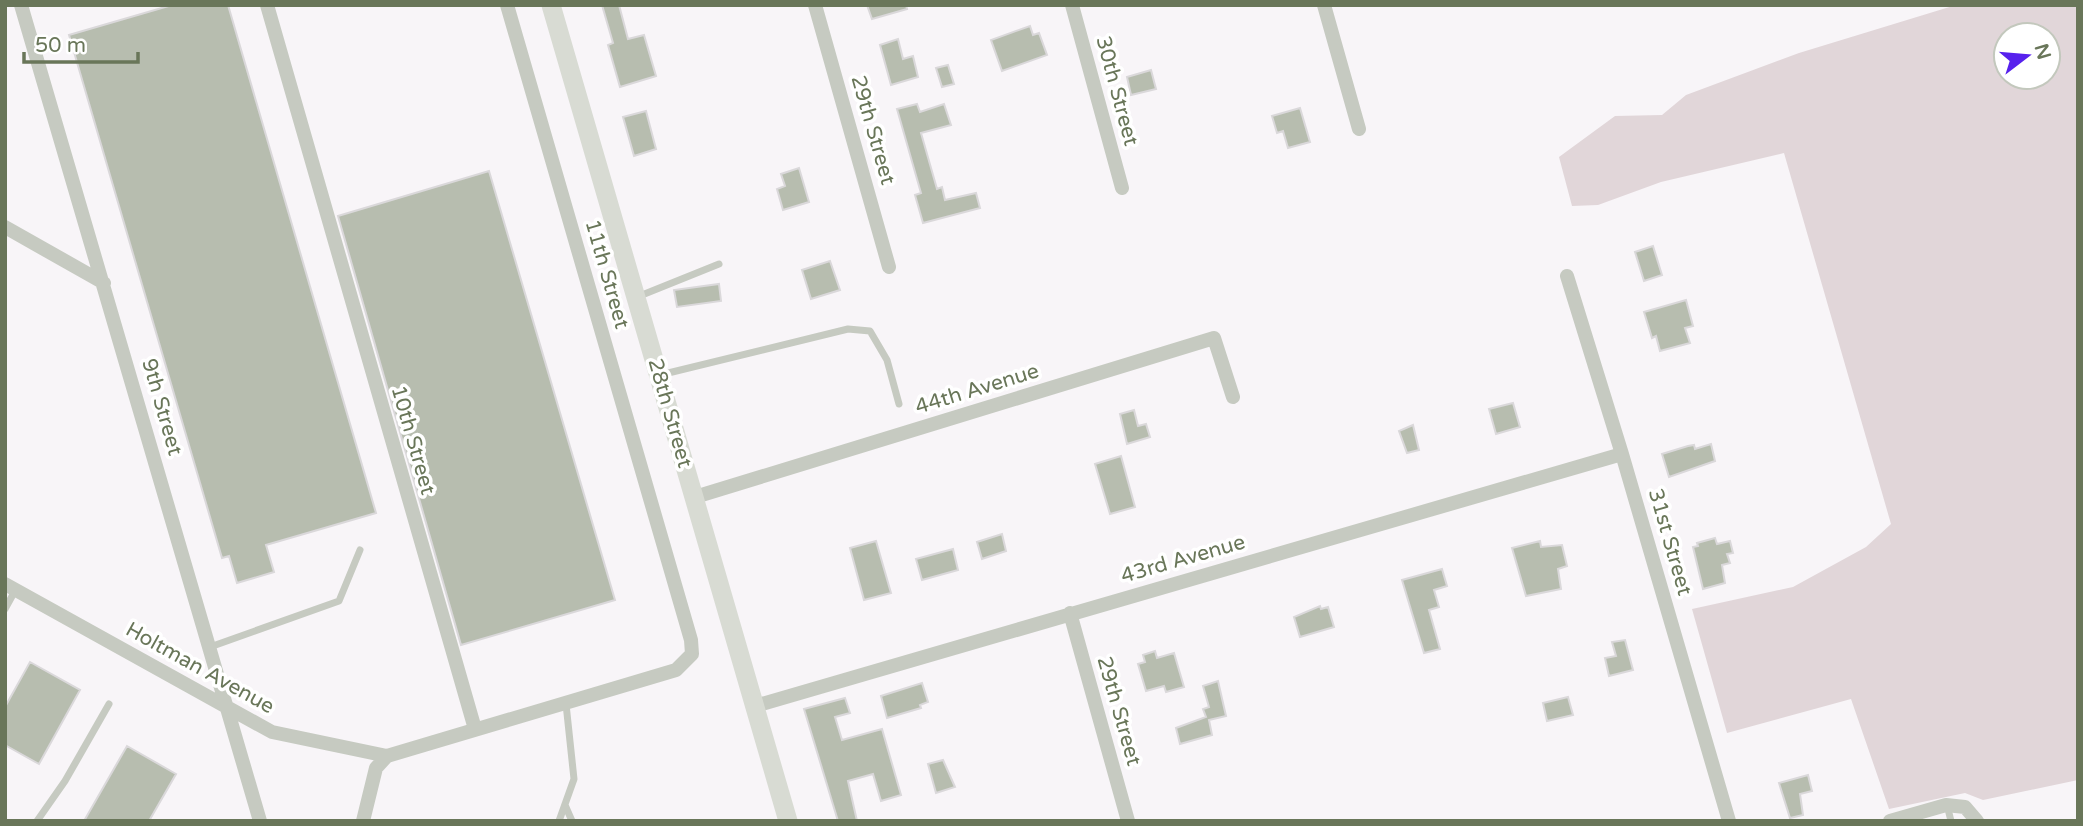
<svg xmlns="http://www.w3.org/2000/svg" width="2083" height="826" font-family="'Varela Round',sans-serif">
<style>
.green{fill:#e1d6d9;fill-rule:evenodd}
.building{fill:#b7bdaf;stroke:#dad8da;stroke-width:2}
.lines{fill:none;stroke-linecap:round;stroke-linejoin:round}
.service{stroke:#c6cac1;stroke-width:7}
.minor{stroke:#c6cac1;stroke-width:14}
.secondary{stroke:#d8dbd3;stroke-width:19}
.labels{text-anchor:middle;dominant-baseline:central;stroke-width:7;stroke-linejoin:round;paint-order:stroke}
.street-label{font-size:21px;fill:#697659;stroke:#fff}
</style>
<rect width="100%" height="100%" fill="#f8f5f8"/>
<path class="green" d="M 1956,5 L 2078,5 L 2078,780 L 1983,800 L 1965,793 L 1889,809 L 1851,699 L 1727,733 L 1692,609 L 1793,587 L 1866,547 L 1891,524 L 1784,153 L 1661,182 L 1598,205 L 1572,206 L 1559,157 L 1615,116 L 1662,115 L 1686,95 L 1799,53 ZM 2006,35 L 2048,35 L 2048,77 L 2006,77 Z"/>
<path class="building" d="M 172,5 L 228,5 L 376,513 L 266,545 L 274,572 L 237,583 L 229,556 L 222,558 L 69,35 Z
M 602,5 L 619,5 L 628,39 L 644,35 L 656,76 L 620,87 L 608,45 L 613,43 Z
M 867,5 L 906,5 L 907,9 L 872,19 Z
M 1030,26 L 1033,35 L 1039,33 L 1047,55 L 1002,71 L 991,40 Z
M 898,39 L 903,59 L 913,56 L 918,77 L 891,85 L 880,45 Z
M 948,65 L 954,84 L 942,87 L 936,68 Z
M 1151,70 L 1156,89 L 1131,95 L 1127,77 Z
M 917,104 L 920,112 L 944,104 L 951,125 L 921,133 L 937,189 L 942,187 L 945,200 L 976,193 L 980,208 L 923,223 L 915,195 L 921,193 L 897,109 Z
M 1300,108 L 1310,142 L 1288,148 L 1283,131 L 1277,133 L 1272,116 Z
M 646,111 L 656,149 L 634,156 L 623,117 Z
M 799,168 L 809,202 L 783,210 L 777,189 L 785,186 L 781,174 Z
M 489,171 L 615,600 L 461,645 L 338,216 Z
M 1653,246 L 1662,275 L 1644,281 L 1635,252 Z
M 830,261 L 840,290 L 811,299 L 802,270 Z
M 719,284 L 721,301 L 677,307 L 674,290 Z
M 1686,300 L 1693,326 L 1685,328 L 1690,343 L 1660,351 L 1656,336 L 1652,338 L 1644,312 Z
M 1513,403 L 1520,427 L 1496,434 L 1489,409 Z
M 1134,410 L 1138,426 L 1146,424 L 1150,437 L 1127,444 L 1120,414 Z
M 1413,425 L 1419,450 L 1407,453 L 1399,431 Z
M 1711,444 L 1715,461 L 1669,477 L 1662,454 L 1688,446 L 1694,445 L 1695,449 Z
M 1121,456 L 1135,507 L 1110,514 L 1095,464 Z
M 1002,534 L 1006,551 L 982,559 L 977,542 Z
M 1715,538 L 1717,544 L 1730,541 L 1733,553 L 1727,554 L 1730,563 L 1722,565 L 1725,583 L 1703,589 L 1693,547 L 1698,546 L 1697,543 Z
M 876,541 L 891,593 L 864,600 L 850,548 Z
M 1540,541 L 1541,547 L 1562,545 L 1567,566 L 1558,569 L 1561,589 L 1526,596 L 1512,548 Z
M 953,549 L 958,570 L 922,580 L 916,559 Z
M 1442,569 L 1447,586 L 1434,590 L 1439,607 L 1429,610 L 1440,649 L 1424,653 L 1402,580 Z
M 1320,606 L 1321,609 L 1328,607 L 1334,627 L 1300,637 L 1294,617 Z
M 1625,640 L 1633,670 L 1609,676 L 1605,658 L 1616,656 L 1612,642 Z
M 1155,651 L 1157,658 L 1174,653 L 1184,687 L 1166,692 L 1164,686 L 1146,691 L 1138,664 L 1145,662 L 1143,655 Z
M 30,662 L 80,690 L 39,764 L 5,745 L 5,707 Z
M 1218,681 L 1226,716 L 1209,720 L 1212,735 L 1180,744 L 1176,728 L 1206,717 L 1203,709 L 1209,707 L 1203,686 Z
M 922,683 L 928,702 L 920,705 L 921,708 L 887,718 L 881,696 Z
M 1568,697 L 1573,715 L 1547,721 L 1543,703 Z
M 845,698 L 850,713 L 835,717 L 842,740 L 882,729 L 901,795 L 881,801 L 873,774 L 848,781 L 857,821 L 838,821 L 804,709 Z
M 127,746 L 176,774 L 149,821 L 84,821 Z
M 943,760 L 955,787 L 936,793 L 928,764 Z
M 1808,775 L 1812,791 L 1800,794 L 1803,815 L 1790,818 L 1779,783 Z"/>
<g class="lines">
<path class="service" d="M 637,297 L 719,264
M 660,375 L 848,329 L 870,331 L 887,360 L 899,404
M 5,609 L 16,589
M 210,647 L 339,601 L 360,550
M 565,805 L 572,821
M 1947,805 L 1951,821
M 37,821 L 65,781 L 109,704
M 559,821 L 574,779 L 566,704"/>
<path class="minor" d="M 21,5 L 260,821
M 267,5 L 475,729
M 815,5 L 889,267
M 1072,5 L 1122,188
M 1324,5 L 1359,129
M 5,227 L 104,283
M 1567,276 L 1622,454 L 1729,821
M 695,497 L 1214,338 L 1233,397
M 5,584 L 272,732 L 387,756
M 1070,613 L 1128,821
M 755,706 L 1622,454
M 363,821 L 376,768 L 387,756 L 676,670 L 692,654 L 691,640 L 507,5
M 1890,821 L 1946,805 L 1965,807 L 1977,821"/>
<path class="secondary" d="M 551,5 L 788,821"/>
</g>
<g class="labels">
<g class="street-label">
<text transform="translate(1117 91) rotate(75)">30th Street</text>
<text transform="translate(873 130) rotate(74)">29th Street</text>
<text transform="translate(607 274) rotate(74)">11th Street</text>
<text transform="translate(977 389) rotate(-17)">44th Avenue</text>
<text transform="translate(162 407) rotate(74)">9th Street</text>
<text transform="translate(670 413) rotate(74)">28th Street</text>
<text transform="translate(413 440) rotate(74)">10th Street</text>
<text transform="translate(1670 542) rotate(74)">31st Street</text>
<text transform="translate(1183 559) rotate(-16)">43rd Avenue</text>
<text transform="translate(200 668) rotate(29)">Holtman Avenue</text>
<text transform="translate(1119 711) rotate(74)">29th Street</text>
</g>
</g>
<rect width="2083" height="826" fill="none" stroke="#697659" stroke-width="14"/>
<g transform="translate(2027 56) rotate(74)"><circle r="33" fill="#ffffff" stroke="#c3c8bd" stroke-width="2"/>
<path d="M0-5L12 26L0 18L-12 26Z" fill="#5721ed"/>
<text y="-10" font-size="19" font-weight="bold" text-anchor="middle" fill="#697659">N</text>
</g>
<path d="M24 52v10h114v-10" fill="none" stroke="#697659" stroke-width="3.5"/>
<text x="35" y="52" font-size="21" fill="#697659" stroke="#ffffff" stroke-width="5" paint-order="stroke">50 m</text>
</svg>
